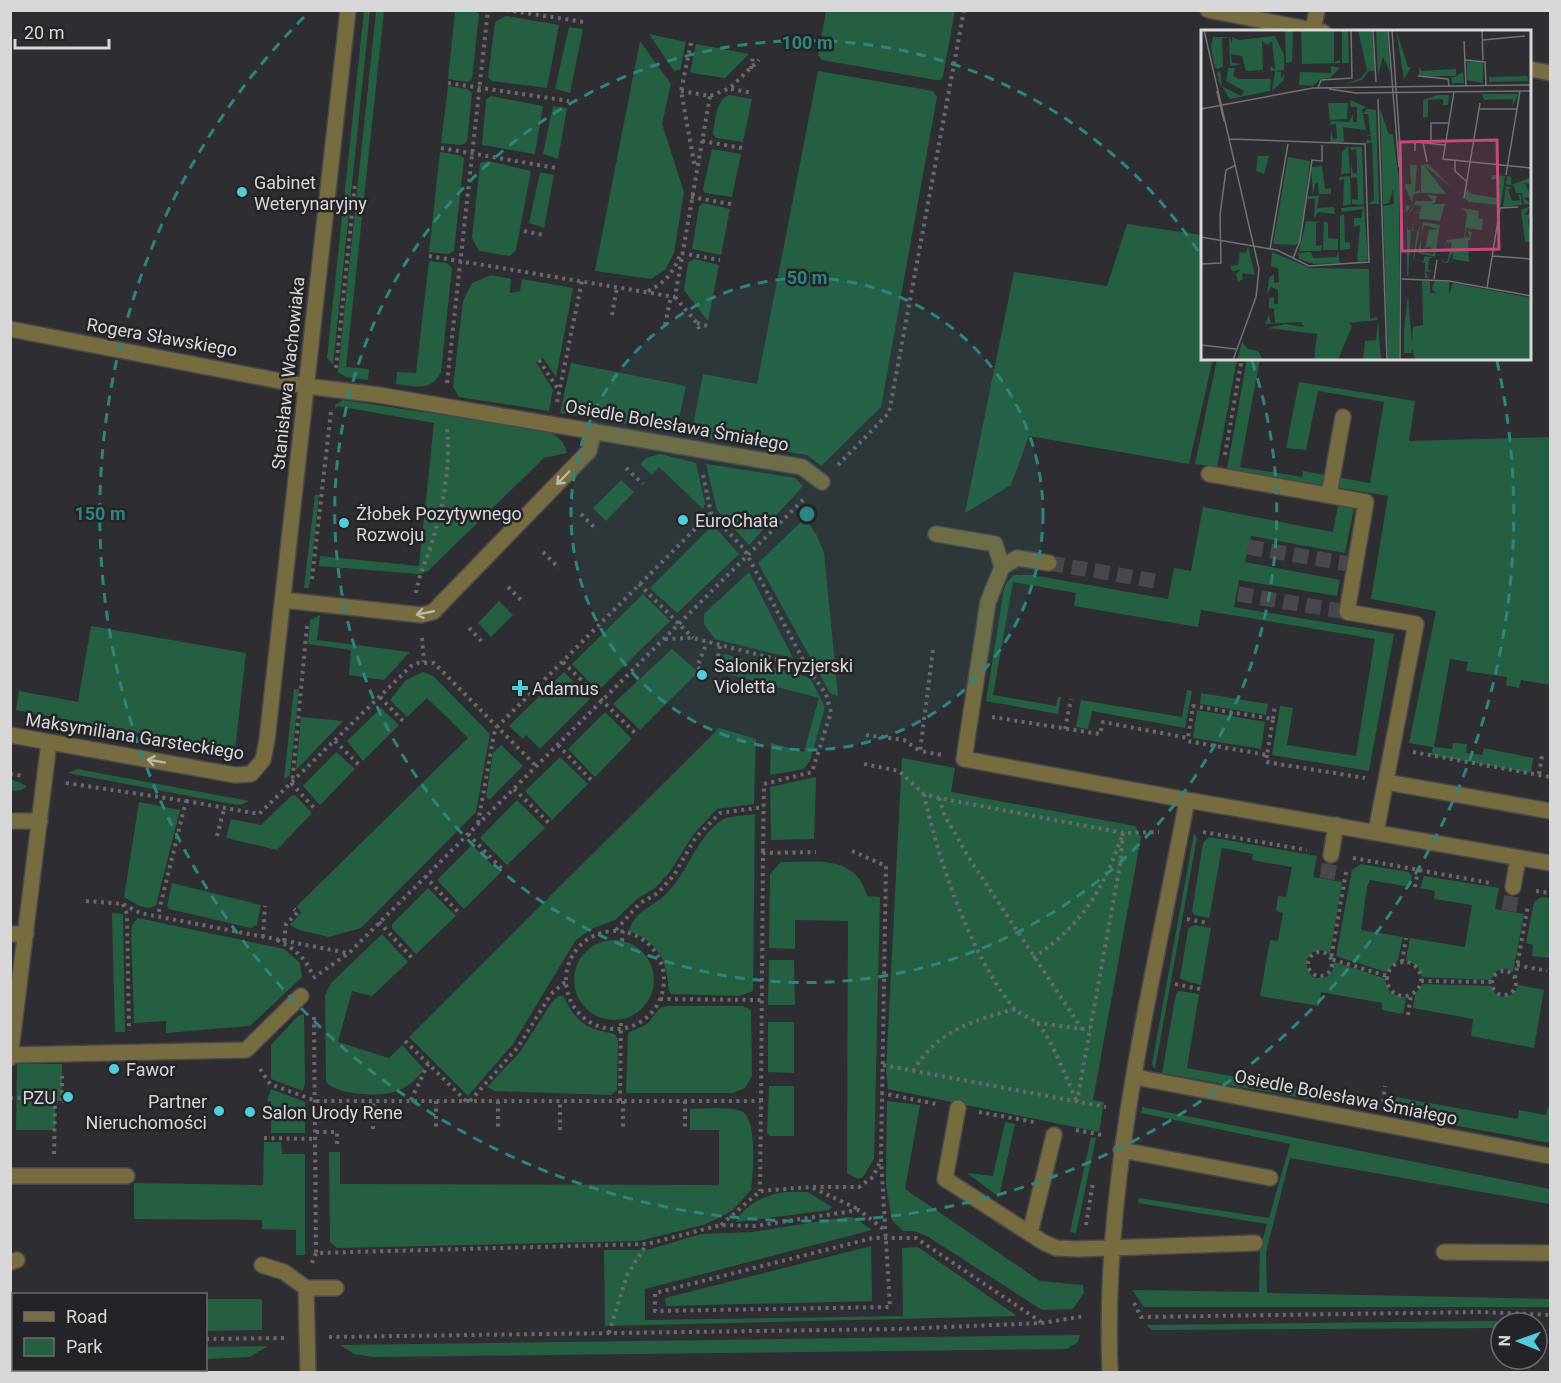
<svg xmlns="http://www.w3.org/2000/svg" width="1561" height="1383" font-family="Roboto,sans-serif">
<style>
.green{fill:#255f41}
.lines{fill:none;stroke-linecap:round;stroke-linejoin:round}
.minor-tunnel{stroke:#48474b;stroke-width:15;stroke-dasharray:15 8;stroke-linecap:butt}
.minor-casing{stroke:#49484d;stroke-width:18}
.path{stroke:#69686c;stroke-width:4;stroke-dasharray:3 4.5;stroke-linecap:butt}
.minor{stroke:#776c40;stroke-width:15}
.oneway{stroke:#bbb8ac}
.ring{fill:none;stroke:#2d857e;stroke-width:3;stroke-dasharray:10 8}
.poi-dot{fill:#53cbda;stroke:#242428;stroke-width:2}
.labels{text-anchor:middle;dominant-baseline:central;stroke-width:5;stroke-linejoin:round;paint-order:stroke}
.poi-label{font-size:18px;fill:#d8d8db;stroke:#242428;text-anchor:start}
.street-label{font-size:18px;fill:#d8d8db;stroke:#242428}
.inset-road{fill:none;stroke:#727176;stroke-width:1.5}
.view{fill:#c8487b;fill-opacity:0.15;stroke:#c8487b;stroke-width:3}
.inset-edge{fill:none;stroke:#d8d8db;stroke-width:3}
.centre{fill:#2d857e;stroke:#242428;stroke-width:3}
.ring-label{font-size:18px;text-anchor:middle;font-weight:bold;fill:#2d857e;stroke:#242428;stroke-width:5;stroke-linejoin:round;paint-order:stroke}
</style>
<rect width="100%" height="100%" fill="#2e2d32"/>
<path class="green" d="M 364,11 L 370,11 L 333,365 L 327,358 Z
M 376,11 L 384,11 L 346,367 L 369,369 L 368,380 L 346,377 L 338,372 Z
M 455,11 L 474,11 L 479,14 L 472,79 L 468,82 L 448,79 Z
M 826,11 L 955,11 L 943,76 L 941,80 L 936,80 L 822,60 L 818,55 Z
M 506,16 L 559,25 L 547,88 L 492,81 L 488,77 L 495,22 Z
M 569,27 L 583,29 L 570,93 L 555,89 Z
M 649,34 L 686,42 L 680,70 L 674,71 Z
M 640,41 L 671,84 L 662,124 L 684,192 L 674,253 L 665,270 L 651,279 L 595,271 Z
M 696,44 L 749,54 L 725,78 L 692,73 L 690,72 Z
M 818,71 L 933,91 L 937,97 L 881,407 L 821,466 L 807,455 L 697,437 L 692,431 L 703,374 L 757,384 Z
M 448,86 L 467,89 L 472,93 L 467,142 L 461,145 L 441,143 Z
M 729,95 L 752,99 L 743,142 L 716,138 L 713,134 C 716,120 715,101 729,95 Z
M 491,96 L 543,106 L 535,154 L 482,145 L 486,100 Z
M 553,106 L 567,108 L 558,159 L 543,154 Z
M 712,149 L 741,154 L 732,197 L 705,193 L 703,189 Z
M 440,152 L 459,155 L 464,158 L 454,251 L 448,254 L 429,252 Z
M 488,161 L 531,171 L 516,250 L 510,256 L 479,251 L 472,238 L 480,163 Z
M 540,172 L 554,175 L 544,228 L 529,223 Z
M 703,203 L 730,209 L 721,255 L 692,249 L 699,207 Z
M 1127,224 L 1202,235 L 1202,358 L 1213,359 L 1189,464 L 1029,436 L 1011,485 L 965,513 L 1014,272 L 1107,286 Z
M 694,259 L 719,265 L 708,321 L 684,290 L 688,263 Z
M 429,261 L 447,263 L 452,268 L 441,372 C 432,392 414,386 396,384 L 397,372 L 416,373 Z
M 491,275 L 511,279 L 510,293 L 520,291 L 522,279 L 573,288 L 556,377 L 543,358 L 536,362 L 553,390 L 549,411 L 459,397 L 453,387 L 463,301 L 472,283 Z
M 1217,359 L 1237,359 L 1217,467 L 1195,464 Z
M 1247,359 L 1260,359 L 1240,467 L 1302,477 L 1303,471 L 1370,483 L 1384,402 L 1318,391 L 1306,450 L 1286,448 L 1299,382 L 1415,401 L 1409,441 L 1550,437 L 1550,689 L 1548,688 L 1550,685 L 1521,680 L 1519,688 L 1506,685 L 1507,677 L 1466,671 L 1468,662 L 1450,659 L 1434,747 L 1452,749 L 1453,743 L 1467,744 L 1466,753 L 1482,755 L 1484,748 L 1533,758 L 1531,773 L 1431,755 L 1433,747 L 1409,743 L 1436,611 L 1371,599 L 1388,496 L 1227,469 Z
M 571,363 L 686,386 L 676,432 L 560,413 Z
M 343,400 L 544,430 C 555,434 565,440 567,453 L 544,458 L 428,571 L 419,574 L 319,566 L 320,556 L 419,566 L 434,423 L 337,406 L 336,410 L 335,405 Z
M 660,454 L 696,463 L 705,504 L 703,509 L 659,467 L 652,475 L 640,464 L 646,458 Z
M 706,464 L 795,478 L 803,486 L 749,545 L 717,510 Z
M 621,480 L 634,492 L 606,521 L 593,508 Z
M 315,495 L 319,495 L 309,588 L 304,588 Z
M 1338,505 L 1354,508 L 1345,553 L 1251,536 L 1245,562 L 1340,580 L 1337,596 L 1239,580 L 1234,607 L 1394,634 L 1369,771 L 1272,755 L 1280,706 L 1293,708 L 1287,745 L 1356,756 L 1375,639 L 1201,610 L 1198,627 L 1074,606 L 1076,593 L 1013,582 L 993,695 L 1056,706 L 1058,697 L 1061,697 L 1058,714 L 986,701 L 1004,589 L 1007,582 L 1014,575 L 1032,575 L 1168,599 L 1174,568 L 1191,571 L 1203,507 L 1333,532 Z
M 805,518 L 817,536 L 824,553 L 838,696 L 830,693 L 758,563 Z
M 713,525 L 739,554 L 677,613 L 650,588 Z
M 749,572 L 793,658 L 715,639 L 704,624 L 704,614 Z
M 643,594 L 670,621 L 598,691 L 572,664 Z
M 499,601 L 513,615 L 491,637 L 478,623 Z
M 320,615 L 317,640 L 410,652 L 384,680 L 349,675 L 351,650 L 308,644 L 310,620 Z
M 91,626 L 246,653 L 235,751 L 16,710 L 19,691 L 78,702 Z
M 672,649 L 698,672 L 640,730 L 613,704 Z
M 724,654 L 810,678 L 825,707 L 810,761 L 804,769 L 770,775 L 771,743 L 804,752 L 819,698 L 720,672 Z
M 423,672 L 433,676 L 490,734 L 476,812 L 361,928 L 329,937 L 299,930 L 290,925 L 301,913 L 297,906 L 468,738 L 427,698 L 407,717 L 390,700 L 406,680 Z
M 564,672 L 590,699 L 540,749 L 526,735 L 523,739 L 509,726 Z
M 294,689 L 299,689 L 290,775 L 284,779 Z
M 1187,690 L 1192,691 L 1185,728 L 1092,711 L 1088,729 L 1076,727 L 1081,700 L 1182,717 Z
M 1201,693 L 1268,704 L 1266,715 L 1200,704 Z
M 381,708 L 399,725 L 363,761 L 347,741 Z
M 1197,710 L 1265,722 L 1261,749 L 1193,738 Z
M 605,712 L 632,739 L 595,777 L 568,749 Z
M 301,717 L 343,721 L 296,770 Z
M 719,728 L 756,739 L 754,804 L 717,809 L 693,835 L 669,873 L 655,888 L 637,899 L 615,920 L 591,929 L 575,941 L 513,1044 L 468,1096 L 409,1037 Z
M 501,745 L 523,766 L 489,800 L 486,796 L 493,753 Z
M 336,752 L 355,769 L 320,805 L 303,786 Z
M 560,757 L 588,784 L 552,820 L 525,791 Z
M 902,758 L 955,768 L 951,792 L 1135,826 L 1141,837 L 1093,1100 L 1104,1102 L 1099,1132 L 888,1089 L 886,1069 Z
M 77,769 L 249,801 L 241,805 L 226,803 L 68,773 Z
M 1403,776 L 1550,803 L 1550,807 L 1402,782 Z
M 816,777 L 814,839 L 771,840 L 770,787 Z
M 11,779 L 27,786 L 22,790 L 11,791 Z
M 295,795 L 312,813 L 277,850 L 226,838 L 231,819 L 261,825 L 291,796 Z
M 517,800 L 545,828 L 507,865 L 480,838 Z
M 139,802 L 180,810 L 156,905 C 145,912 135,903 124,897 Z
M 755,814 L 753,991 L 739,996 L 671,994 C 667,988 669,983 667,976 C 664,953 650,938 629,931 C 634,912 650,908 664,896 C 687,875 694,842 719,822 C 727,815 745,816 755,814 Z
M 1194,833 L 1197,838 L 1155,1069 L 1152,1064 Z
M 1209,837 L 1317,856 L 1313,877 L 1342,882 L 1330,953 L 1320,950 L 1311,953 C 1304,962 1305,971 1315,978 L 1325,978 L 1332,972 L 1334,962 L 1384,978 L 1390,993 L 1406,998 L 1403,1014 L 1382,1010 L 1382,1003 L 1321,992 L 1319,1006 L 1260,996 L 1270,940 L 1278,941 L 1283,913 L 1276,911 L 1278,896 L 1286,897 L 1292,867 L 1252,860 L 1253,854 L 1222,848 L 1209,918 L 1194,915 L 1192,911 L 1203,843 Z
M 472,845 L 500,873 L 464,909 L 437,880 Z
M 781,862 C 816,862 856,854 867,896 L 880,897 L 874,1159 L 863,1177 L 858,1179 L 847,1173 L 848,921 L 795,920 L 795,949 L 769,948 L 770,874 Z
M 1361,864 L 1408,872 L 1412,875 L 1410,887 L 1370,880 L 1367,887 L 1361,930 L 1403,937 L 1398,960 L 1386,972 L 1336,956 L 1352,870 Z
M 1424,876 L 1499,888 L 1495,909 L 1524,914 L 1513,972 L 1506,969 L 1498,970 L 1490,980 L 1422,977 L 1417,966 L 1406,960 L 1410,938 L 1465,947 L 1472,905 L 1434,899 L 1435,891 L 1420,888 Z
M 172,883 L 261,905 L 257,925 L 251,928 L 169,909 L 167,906 Z
M 428,888 L 456,916 L 416,954 L 392,928 L 392,924 Z
M 1541,897 L 1550,898 L 1550,958 L 1532,956 L 1533,945 L 1526,943 L 1534,902 Z
M 112,913 L 123,914 L 125,1032 L 115,1032 Z
M 138,918 L 284,949 L 300,963 L 302,977 L 250,1026 L 166,1033 L 166,1021 L 134,1023 L 131,934 L 132,925 Z
M 1194,925 L 1211,928 L 1201,985 L 1180,979 L 1188,929 Z
M 382,934 L 408,962 L 372,996 L 352,991 L 338,1042 L 389,1058 L 402,1045 L 424,1069 C 418,1079 405,1089 394,1092 C 378,1097 337,1095 326,1082 L 325,995 L 331,983 Z
M574 980a40 40 0 1 1 80 0a40 40 0 1 1-80 0Z
M 769,960 L 794,960 L 795,1005 L 768,1005 Z
M 1422,984 L 1491,986 L 1496,994 C 1506,1000 1514,995 1519,985 L 1544,990 L 1534,1048 L 1471,1036 L 1473,1019 L 1413,1008 L 1415,995 Z
M 1179,991 L 1199,994 L 1187,1068 L 1331,1094 L 1330,1103 L 1162,1073 L 1176,994 Z
M 558,996 L 563,996 C 578,1024 585,1028 615,1034 L 618,1040 L 617,1090 L 611,1095 L 495,1091 L 487,1087 L 520,1052 L 550,1005 Z
M 667,1006 L 743,1006 L 751,1010 L 752,1076 L 745,1088 L 733,1093 L 626,1093 L 628,1033 L 647,1024 L 660,1008 Z
M 304,1014 L 305,1083 L 303,1091 L 271,1079 L 271,1045 L 298,1016 Z
M 768,1022 L 794,1022 L 794,1073 L 768,1072 Z
M 17,1064 L 62,1064 L 62,1101 L 55,1101 L 55,1130 L 16,1130 Z
M 769,1086 L 794,1086 L 794,1136 L 770,1136 L 767,1133 Z
M 271,1089 L 305,1102 L 305,1133 L 271,1133 L 271,1101 L 267,1101 Z
M 1396,1097 L 1518,1119 L 1519,1110 L 1546,1115 L 1548,1107 L 1550,1108 L 1550,1143 L 1393,1114 Z
M 887,1101 L 920,1105 L 905,1189 L 1040,1281 L 1083,1285 L 1084,1293 L 1073,1309 L 1042,1310 L 927,1236 L 914,1231 L 903,1231 L 892,1220 L 886,1185 Z
M 1142,1107 L 1550,1189 L 1550,1204 L 1290,1158 L 1266,1252 L 1267,1293 L 1550,1299 L 1550,1307 L 1144,1307 L 1132,1290 L 1259,1292 L 1260,1250 L 1267,1224 L 1138,1203 L 1139,1198 L 1269,1218 L 1290,1144 L 1141,1113 Z
M 690,1109 C 705,1109 727,1106 741,1111 C 758,1117 753,1174 751,1190 L 733,1210 L 721,1217 L 703,1225 L 639,1241 L 337,1248 L 330,1242 L 329,1152 L 340,1152 L 340,1184 L 719,1185 L 719,1130 L 690,1130 Z
M 1005,1122 L 1015,1124 L 999,1197 L 967,1173 L 993,1176 Z
M 1091,1137 L 1096,1138 L 1076,1233 L 1070,1232 Z
M 264,1142 L 281,1142 L 282,1154 L 305,1154 L 305,1255 L 296,1255 L 296,1230 L 262,1229 L 262,1220 L 134,1219 L 134,1183 L 263,1185 Z
M 786,1192 L 808,1192 L 832,1207 L 829,1210 L 736,1222 C 744,1204 768,1194 786,1192 Z
M 847,1217 L 855,1218 L 872,1230 L 645,1289 L 645,1320 L 903,1316 L 902,1248 L 918,1247 L 1017,1316 L 605,1326 L 604,1250 L 647,1250 L 701,1234 L 752,1232 Z
M 871,1246 L 872,1301 L 666,1306 L 665,1298 Z
M 206,1299 L 262,1299 L 262,1330 L 206,1331 Z
M 1487,1321 L 1534,1323 L 1501,1323 L 1501,1328 L 1152,1330 L 1146,1325 Z
M 1080,1335 L 1078,1342 L 1067,1349 L 373,1357 L 354,1354 L 340,1345 Z
M 268,1346 L 250,1357 L 206,1359 L 206,1347 Z"/>
<g class="lines">
<path class="minor-tunnel" d="M 1248,547 L 1355,565
M 1049,563 L 1161,582
M 1238,594 L 1347,612
M 1327,879 L 1331,855
M 1509,911 L 1513,887"/>
<defs>
<path id="minor" d="M 1208,10 L 1323,32
M 1313,30 L 1317,10
M 1530,69 L 1550,73
M 10,329 L 306,386 L 379,395 L 802,467 L 822,482
M 1209,474 L 1366,502 L 1347,612 L 1416,624 L 1376,832
M 1329,495 L 1343,417
M 936,534 L 995,544 L 1002,567
M 1049,563 L 1017,558 L 1002,567 L 988,602 L 964,759 L 1187,800
M 283,600 L 421,615 L 433,612 L 589,451 L 594,431
M 10,735 L 235,775 L 251,774 L 263,760 L 267,740 L 348,10
M 1386,782 L 1550,811
M 10,821 L 40,821
M 1331,855 L 1336,825
M 1513,887 L 1518,858
M 10,934 L 26,934
M 12,1055 L 246,1050 L 301,996
M 10,1058 L 49,742
M 1135,1077 L 1550,1156
M 958,1108 L 945,1179 L 1043,1242 L 1056,1248 L 1078,1249 L 1255,1243
M 1121,1150 L 1270,1178
M 10,1176 L 127,1176
M 1030,1233 L 1054,1135
M 1444,1252 L 1550,1253
M 10,1262 L 17,1260
M 262,1265 L 284,1272 L 306,1288 L 336,1288
M 306,1288 L 308,1372
M 1110,1372 C 1102,1179 1152,988 1187,800 L 1550,863"/>
</defs>
<use href="#minor" class="minor-casing"/>
<path class="path" d="M 506,10 L 584,22
M 691,43 L 681,91 L 695,168
M 751,69 L 753,55
M 448,83 L 569,101
M 731,89 L 753,93
M 681,91 L 710,96 L 730,88 L 759,60
M 702,141 L 742,148
M 441,148 L 556,168
M 691,197 L 731,204
M 524,231 L 543,235
M 429,256 L 675,297 L 710,96
M 648,291 C 667,282 673,272 681,253 L 720,260
M 675,297 L 697,323 L 700,332
M 612,315 L 617,287
M 697,323 L 707,326
M 665,325 L 671,296
M 539,360 L 558,389
M 336,368 L 355,184
M 447,383 L 488,10
M 557,402 L 582,281
M 1225,455 L 1242,358
M 838,465 L 889,413 L 964,10
M 626,468 L 643,484
M 703,475 L 711,513 L 744,549 L 807,667 L 826,694 L 831,712 L 812,772 L 764,784 L 763,853
M 581,514 L 597,530
M 543,552 L 559,568
M 312,579 L 331,411
M 639,584 L 693,638
M 508,587 L 524,603
M 416,593 C 418,577 425,564 430,549 C 442,510 451,470 447,429
M 307,626 L 292,784 L 315,809
M 469,628 L 484,644
M 422,638 L 424,662
M 665,639 L 693,638 L 807,667
M 933,650 L 920,751 L 942,755
M 563,662 L 636,734
M 700,669 L 697,667 L 707,642
M 715,671 L 720,646
M 380,697 L 403,721
M 992,717 L 1100,734 L 1103,722 L 1188,738 L 1193,706 L 1273,719 L 1267,755 L 1187,741 L 1188,738
M 1273,719 L 1275,705
M 1065,729 L 1071,699
M 866,735 L 904,740 L 920,751
M 335,741 L 359,765
M 558,745 L 591,780
M 1413,752 L 1550,777
M 1267,755 L 1266,762 L 1365,778
M 864,764 L 899,771 L 924,794 L 939,798 L 1123,833 L 1159,832
M 10,774 L 23,776
M 1539,774 L 1542,755
M 66,783 L 186,801 L 158,915
M 514,789 L 549,823
M 924,794 C 937,857 972,959 1014,1008 C 1020,1015 1030,1017 1037,1023 C 1051,1037 1068,1081 1076,1100
M 939,798 L 945,816 L 969,858 L 1082,1029
M 186,801 L 259,814 L 411,666 L 418,663 L 434,663 L 536,766
M 478,823 L 494,734 L 498,726 L 711,513
M 1203,832 L 1307,850
M 468,834 L 503,870
M 217,836 L 224,809
M 852,851 L 886,866 L 881,1159 L 890,1307 L 655,1311 L 655,1293 L 873,1238 L 916,1238 L 1041,1322
M 1353,858 L 1490,883
M 1346,872 L 1331,959 L 1387,976
M 425,876 L 459,913
M 1415,887 L 1418,869
M 1536,891 L 1550,893
M 86,901 L 123,904 L 140,913 L 348,953
M 123,904 L 127,914 L 129,1031
M 1187,919 L 1208,923
M 379,922 L 412,958
M 616,930 L 639,904 L 658,893 L 674,875 L 696,837 L 720,813 L 764,807
M566 980a49 49 0 1 1 98 0a49 49 0 1 1-98 0Z
M 263,937 L 265,906
M 277,940 C 295,949 305,957 313,976
M 284,941 L 286,924 L 298,912 L 294,909
M 622,941 L 623,931
M1308 964a12 12 0 1 1 24 0a12 12 0 1 1-24 0Z
M 1033,958 C 1084,923 1103,890 1123,833 L 1120,865 L 1077,1101
M 1402,962 L 1406,938
M1387 979a17 17 0 1 1 34 0a17 17 0 1 1-34 0Z
M 1517,965 L 1547,971
M1492 983a12 12 0 1 1 24 0a12 12 0 1 1-24 0Z
M 313,978 L 349,953 L 805,498
M 1515,978 L 1528,905
M 1421,981 L 1492,982
M 1175,984 L 1200,989
M 660,999 L 762,1000
M 1408,1015 L 1411,995
M 314,1017 L 316,1253
M 1037,1023 L 1090,1030
M 405,1041 L 466,1101
M 883,1065 L 1106,1107
M 260,1069 L 270,1084 L 316,1101 L 761,1101 L 760,1191
M 913,1071 C 938,1030 972,1021 1015,1009
M 881,1093 L 936,1104
M 10,1098 L 61,1098
M 411,1100 L 428,1064
M 436,1101 L 436,1129
M 470,1101 L 518,1047 L 551,994 L 565,982
M 498,1101 L 498,1129
M 620,1101 L 621,1020
M 623,1101 L 623,1130
M 685,1101 L 685,1130
M 761,1101 L 763,853 L 816,852
M 1383,1102 L 1385,1086
M 979,1112 L 1034,1122
M 373,1129 L 373,1100
M 560,1130 L 560,1101
M 1076,1130 L 1102,1135
M 316,1132 L 337,1132 L 337,1145 L 340,1146
M 264,1138 L 316,1139
M 54,1154 L 55,1101 L 62,1101 L 62,1076
M 813,1188 L 858,1209
M 721,1225 L 760,1191 L 811,1187 L 859,1187 L 873,1177 L 880,1162
M 1086,1225 L 1093,1182
M 312,1263 L 316,1253 L 647,1244 L 721,1225 L 755,1226 L 859,1210 L 886,1231
M 1134,1303 L 1141,1317 L 1481,1312 L 1550,1315
M 609,1333 L 627,1275 L 646,1245
M 329,1337 L 899,1329 L 1042,1323 L 1085,1316
M 206,1339 L 286,1338
M 10,1341 L 14,1341"/>
<use href="#minor" class="minor"/>
</g>
<defs><path id="oneway-shaft" d="M-6 0H5M1.5-3L5.5 0L1.5 3" fill="none" stroke-width="1.6" stroke-linecap="round" stroke-linejoin="round" transform="scale(1.5)"/></defs>
<g class="oneway">
<use href="#oneway-shaft" transform="translate(563 478) rotate(134)"/>
<use href="#oneway-shaft" transform="translate(425 613) rotate(169)"/>
<use href="#oneway-shaft" transform="translate(156 761) rotate(-170)"/>
</g>
<circle cx="807" cy="514" r="236" fill="#2d857e" fill-opacity=".12"/>
<g class="ring">
<circle cx="807" cy="514" r="236"/>
<path d="M1252 361A471 471 0 1 1 1202 257"/>
<path d="M1497 361A707 707 0 1 1 307 14"/>
</g>
<g class="poi-dot">
<circle cx="242" cy="192" r="6"/>
<circle cx="683" cy="520" r="6"/>
<circle cx="344" cy="523" r="6"/>
<circle cx="702" cy="675" r="6"/>
<path d="M517 679h6v6h6v6h-6v6h-6v-6h-6v-6h6z"/>
<circle cx="114" cy="1069" r="6"/>
<circle cx="68" cy="1097" r="6"/>
<circle cx="219" cy="1111" r="6"/>
<circle cx="250" cy="1112" r="6"/>
</g>
<g class="labels">
<g class="poi-label">
<text x="254" y="182">Gabinet<tspan x="254" dy="21">Weterynaryjny</tspan></text>
<text x="356" y="513">Żłobek Pozytywnego<tspan x="356" dy="21">Rozwoju</tspan></text>
<text x="695" y="520">EuroChata</text>
<text x="714" y="665">Salonik Fryzjerski<tspan x="714" dy="21">Violetta</tspan></text>
<text x="532" y="688">Adamus</text>
<text x="126" y="1069">Fawor</text>
<text x="56" y="1097" text-anchor="end">PZU</text>
<text x="207" y="1101" text-anchor="end">Partner<tspan x="207" dy="21">Nieruchomości</tspan></text>
<text x="262" y="1112">Salon Urody Rene</text>
</g>
<g class="street-label">
<text transform="translate(162 337) rotate(10)">Rogera Sławskiego</text>
<text transform="translate(288 373) rotate(-84)">Stanisława Wachowiaka</text>
<text transform="translate(677 425) rotate(10)">Osiedle Bolesława Śmiałego</text>
<text transform="translate(135 736) rotate(9)">Maksymiliana Garsteckiego</text>
<text transform="translate(1346 1097) rotate(11)">Osiedle Bolesława Śmiałego</text>
</g>
</g>
<g transform="translate(1201 30)">
<rect width="330" height="330" fill="#2e2d32"/>
<path d="M 84,0 L 92,0 L 91,32 L 85,33 ZM 100,0 L 133,0 L 133,32 L 139,30 L 139,33 L 101,34 ZM 141,0 L 147,0 L 148,33 L 141,33 ZM 157,0 L 171,0 L 174,41 L 168,41 L 161,50 L 144,54 L 160,48 L 166,40 ZM 175,0 L 186,0 L 189,42 L 182,27 L 177,45 ZM 195,0 L 207,37 L 210,37 L 203,49 ZM 74,6 L 83,25 L 83,40 L 74,41 L 80,42 L 80,50 L 83,43 L 83,50 L 71,61 L 74,41 L 70,41 L 69,36 L 74,39 L 71,11 L 67,15 L 61,11 L 62,40 L 45,41 L 41,26 L 30,24 L 31,33 L 42,34 L 29,36 L 28,7 L 31,12 L 31,7 L 38,10 ZM 12,7 L 26,7 L 27,8 L 21,8 L 22,36 L 27,34 L 17,39 L 14,38 L 10,17 ZM 266,32 L 282,32 L 282,53 L 266,50 ZM 130,36 L 139,38 L 129,48 L 119,49 L 112,56 L 98,55 L 99,42 L 130,43 ZM 218,37 L 221,41 L 255,39 L 255,46 L 262,42 L 263,53 L 251,53 L 250,48 L 258,46 L 218,46 ZM 27,38 L 34,38 L 32,46 L 37,49 L 70,49 L 69,61 L 29,69 L 18,52 L 23,66 L 16,47 L 18,51 L 16,43 L 19,41 L 21,56 L 40,66 L 43,61 L 25,51 ZM 326,46 L 328,51 L 288,52 L 288,47 ZM 281,64 L 317,64 L 311,77 L 312,69 L 283,70 ZM 236,65 L 248,65 L 247,75 L 242,75 L 242,69 L 227,70 L 227,87 L 222,88 L 222,70 ZM 149,70 L 165,77 L 161,80 L 165,100 L 142,97 L 143,112 L 129,113 L 130,100 L 132,109 L 136,108 L 135,94 L 129,95 L 130,91 L 148,92 L 152,84 L 152,92 L 156,92 L 156,77 L 150,77 ZM 127,73 L 147,73 L 146,89 L 129,90 ZM 179,78 L 187,103 L 192,105 L 198,149 L 198,330 L 187,330 L 182,176 L 193,174 L 192,159 L 188,173 L 182,174 ZM 166,79 L 175,80 L 178,174 L 167,174 L 173,170 L 171,112 L 165,114 L 166,109 L 170,111 L 170,106 L 165,106 L 170,105 L 169,101 L 167,84 L 162,84 ZM 147,116 L 149,143 L 140,144 L 141,122 ZM 149,117 L 161,117 L 163,175 L 151,174 L 151,169 L 157,170 L 156,147 L 150,148 L 150,133 L 152,143 L 156,143 L 156,131 L 155,119 L 150,120 ZM 57,126 L 68,126 L 63,144 L 55,141 ZM 87,127 L 109,131 L 99,211 L 95,215 L 72,214 ZM 227,134 L 251,158 L 223,135 L 245,164 L 220,163 L 220,135 ZM 209,135 L 216,135 L 214,162 L 219,160 L 219,163 L 213,164 L 211,173 L 204,157 L 205,175 L 210,176 L 205,183 L 204,154 L 210,154 ZM 121,136 L 124,159 L 130,158 L 130,164 L 118,164 L 117,153 L 114,154 L 112,165 L 110,137 ZM 291,145 L 304,146 L 300,175 L 268,172 L 264,168 L 266,159 L 270,164 L 296,168 L 299,156 L 295,149 L 290,150 ZM 149,146 L 150,174 L 142,176 L 143,149 L 138,151 L 138,147 ZM 306,146 L 310,147 L 310,155 L 328,148 L 329,154 L 324,153 L 330,167 L 323,168 L 330,174 L 323,174 L 321,163 L 315,163 L 313,156 L 305,154 ZM 305,156 L 312,158 L 307,159 L 311,171 L 319,170 L 317,164 L 320,165 L 321,175 L 302,177 ZM 226,165 L 236,166 L 234,173 L 229,174 L 244,174 L 239,191 L 220,189 L 211,187 L 218,188 L 219,183 L 213,182 L 219,182 L 220,176 L 214,175 L 206,187 L 215,171 L 232,171 ZM 107,166 L 118,166 L 116,178 L 133,177 L 134,184 L 117,182 L 113,189 L 114,169 L 106,169 ZM 163,176 L 167,230 L 156,232 L 159,195 L 153,197 L 153,188 L 160,188 L 162,179 L 141,182 L 140,178 ZM 330,176 L 323,185 L 330,184 L 327,191 L 330,212 L 324,212 L 320,180 ZM 261,178 L 278,181 L 277,188 L 282,189 L 281,200 L 265,198 L 264,207 L 269,207 L 266,201 L 271,202 L 269,210 L 267,210 L 268,232 L 252,229 L 251,236 L 236,234 L 251,236 L 252,220 L 247,233 L 241,232 L 243,220 L 241,231 L 246,232 L 251,213 L 245,212 L 244,218 L 246,210 L 263,208 L 266,183 ZM 143,184 L 144,213 L 149,212 L 149,219 L 139,220 L 139,186 ZM 105,191 L 120,192 L 115,193 L 115,216 L 121,215 L 120,221 L 98,221 ZM 123,191 L 127,193 L 127,208 L 137,209 L 137,220 L 122,220 ZM 213,191 L 212,200 L 217,202 L 220,191 L 213,230 L 222,232 L 224,226 L 233,228 L 228,228 L 227,240 L 233,241 L 225,242 L 227,248 L 224,248 L 224,233 L 212,230 L 216,202 L 210,200 L 207,248 L 206,245 L 206,192 L 207,200 L 211,200 ZM 222,192 L 239,195 L 234,227 L 217,223 L 220,209 L 220,222 L 233,224 L 229,216 L 224,219 L 225,214 L 228,200 L 238,199 L 223,195 L 220,205 ZM 47,216 L 54,245 L 41,243 L 42,249 L 37,252 L 35,244 L 40,240 L 31,241 L 29,236 L 37,235 L 39,222 L 45,223 ZM 137,221 L 139,233 L 113,234 L 98,229 L 97,223 L 110,222 L 112,228 L 136,227 ZM 71,222 L 109,238 L 168,239 L 169,289 L 176,287 L 177,290 L 147,293 L 151,296 L 137,330 L 113,330 L 116,304 L 67,298 L 84,294 L 103,297 L 100,292 L 64,294 L 68,285 L 70,293 L 74,293 L 73,279 L 68,278 L 68,269 L 73,266 L 73,274 L 77,274 L 77,260 L 70,257 L 66,264 L 68,248 L 73,244 L 73,253 L 78,252 L 77,238 L 70,236 ZM 221,251 L 229,251 L 229,263 L 236,263 L 231,260 L 233,251 L 248,252 L 248,265 L 252,253 L 330,268 L 330,330 L 214,330 L 211,318 L 211,323 L 203,323 L 203,301 L 207,264 L 211,314 L 212,297 L 222,295 ZM 177,292 L 180,330 L 162,330 L 164,311 L 175,310 ZM 41,312 L 47,319 L 57,321 L 62,330 L 36,330 Z" fill="#255f41"/>
<path class="inset-road" d="M 3,0 L 58,239 L 55,267 L 32,330M 172,0 L 175,52M 187,0 L 198,137M 191,0 L 200,130 L 199,330M 281,0 L 282,30M 282,10 L 324,6M 263,11 L 265,56M 264,30 L 284,32 L 285,56M 217,46 L 247,49 L 248,56M 117,58 L 120,50 L 151,48 L 150,0M 128,59 L 155,63 L 330,61M 16,61 L 23,91M 253,62 L 242,129 L 330,138M 177,69 L 186,330M 0,79 L 112,58 L 330,55M 278,79 L 316,79M 222,112 L 226,132M 230,113 L 230,93 L 247,93M 214,121 L 214,112 L 244,115M 254,131 L 254,141 L 266,152M 305,145 L 319,61M 263,168 L 279,73M 0,207 L 76,220 L 108,236 L 168,232 L 164,114 L 28,109M 69,219 L 87,114M 291,226 L 330,229M 92,228 L 99,211 L 111,130 L 121,131 L 121,115M 0,234 L 20,233 L 19,185 L 25,140 L 35,135M 201,249 L 248,251 L 330,266M 233,249 L 236,230M 286,258 L 299,178 L 317,177M 0,315 L 35,319"/>
<path class="view" d="M 296,110 L 298,219 L 201,221 L 199,112 Z"/>
<rect width="330" height="330" class="inset-edge"/>
</g>
<circle cx="807" cy="514" r="9" class="centre"/>
<g class="ring-label">
<text x="807" y="49">100 m</text>
<text x="807" y="284">50 m</text>
<text x="100" y="520">150 m</text>
</g>
<rect width="1561" height="1383" fill="none" stroke="#d8d8db" stroke-width="24"/>
<rect x="12" y="1293" width="195" height="78" fill="#242428" stroke="#6c6c70" stroke-width="1.5"/>
<rect x="24" y="1312" width="30" height="9" fill="#776c40" stroke="#6c6c70" stroke-width="1.5"/>
<text x="66" y="1323" font-size="18" fill="#d8d8db">Road</text>
<rect x="24" y="1338" width="30" height="18" fill="#255f41" stroke="#6c6c70" stroke-width="1.5"/>
<text x="66" y="1353" font-size="18" fill="#d8d8db">Park</text>
<g transform="translate(1519 1341) rotate(271)"><circle r="28" fill="#242428" stroke="#6c6c70" stroke-width="1.5"/>
<path d="M0-4.5L10 22L0 15L-10 22Z" fill="#53cbda"/>
<text y="-9" font-size="16" font-weight="bold" text-anchor="middle" fill="#d8d8db">N</text>
</g>
<path d="M15 39v9h94v-9" fill="none" stroke="#d8d8db" stroke-width="3"/>
<text x="24" y="39" font-size="18" fill="#d8d8db" stroke="#242428" stroke-width="4.5" paint-order="stroke">20 m</text>
</svg>
